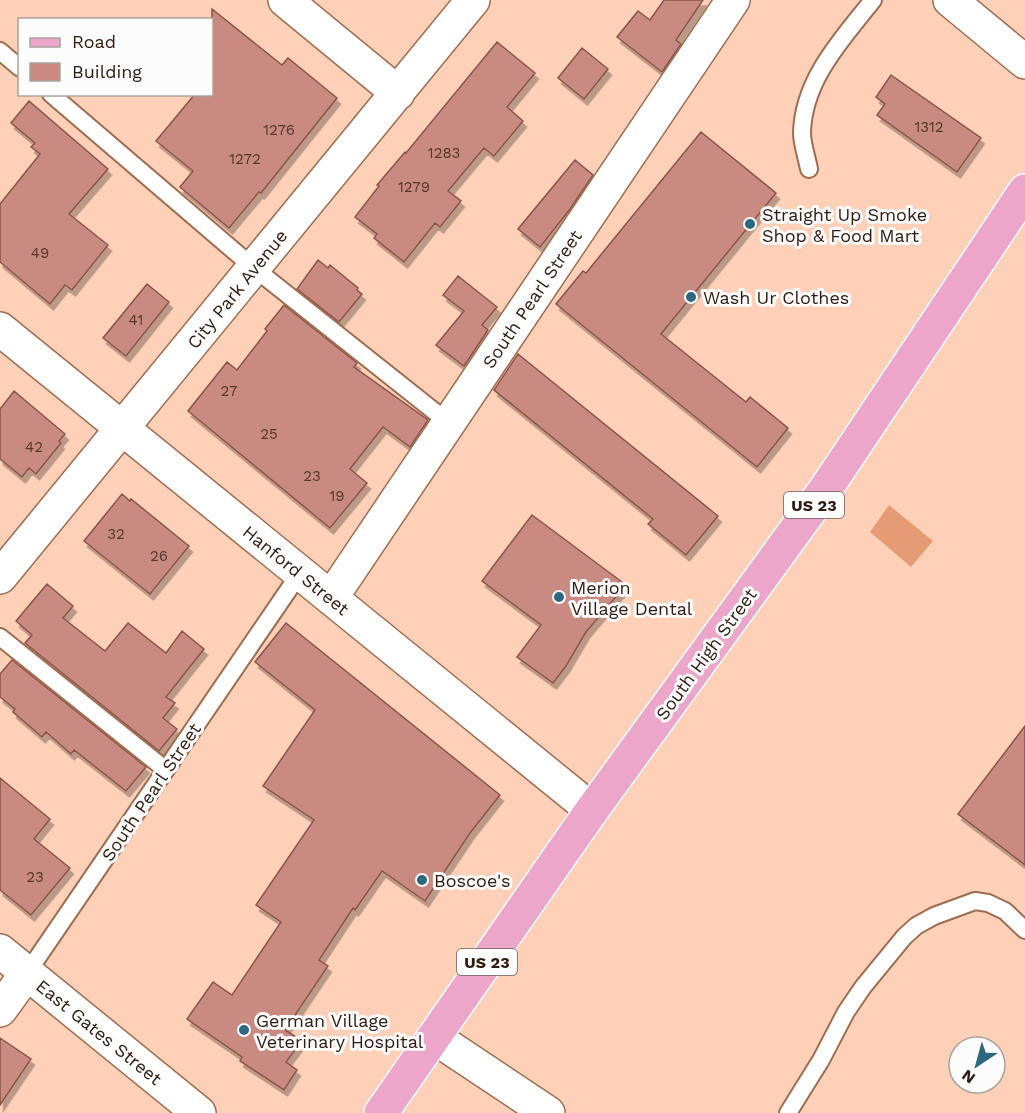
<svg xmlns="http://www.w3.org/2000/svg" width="1025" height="1113" font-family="'Work Sans',sans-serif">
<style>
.green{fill:#e59c75}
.building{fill:#c98b81;stroke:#8b534a;stroke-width:1.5;filter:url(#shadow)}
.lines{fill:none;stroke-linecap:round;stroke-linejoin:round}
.lane-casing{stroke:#9f6c50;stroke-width:20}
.street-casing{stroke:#9f6c50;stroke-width:36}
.primary-casing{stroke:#fff;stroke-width:36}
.lane{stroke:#fff;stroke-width:16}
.street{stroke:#fff;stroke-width:33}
.primary{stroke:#eba6ca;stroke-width:33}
.poi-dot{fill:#2e6780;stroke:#fcfcfc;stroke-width:2}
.labels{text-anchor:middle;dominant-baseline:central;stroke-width:6;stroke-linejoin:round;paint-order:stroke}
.number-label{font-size:15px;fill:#56372c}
.shield{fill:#fcfcfc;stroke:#6c5e56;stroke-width:1.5}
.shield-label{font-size:16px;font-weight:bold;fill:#2f1b0f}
.poi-label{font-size:18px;fill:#2f1b0f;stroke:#fcfcfc;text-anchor:start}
.street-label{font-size:18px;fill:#2f1b0f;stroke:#fcfcfc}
</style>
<defs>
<filter id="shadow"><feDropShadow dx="3.5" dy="6" stdDeviation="0" flood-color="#0004"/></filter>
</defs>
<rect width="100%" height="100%" fill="#ffd0b8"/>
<path class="green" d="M 889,505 L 933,541 L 911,567 L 870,532 Z"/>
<path class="building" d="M 664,0 L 703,0 L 676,40 L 681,44 L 662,72 L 617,37 L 638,11 L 650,20 Z
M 212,9 L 282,65 L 288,58 L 337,98 L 261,193 L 259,192 L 229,228 L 180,187 L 193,171 L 156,141 L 195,94 L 212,94 Z
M 497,42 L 535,73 L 507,107 L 523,121 L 494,156 L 484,148 L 448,191 L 461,201 L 440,227 L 435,223 L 404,262 L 374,238 L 377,234 L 355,217 L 379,186 L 377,185 L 405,152 L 406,153 Z
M 582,48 L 608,69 L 584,99 L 558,78 Z
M 891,75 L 981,138 L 957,172 L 877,115 L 885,104 L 876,97 Z
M 29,101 L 108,169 L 69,214 L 108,245 L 72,290 L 65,285 L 50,304 L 0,262 L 0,204 L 40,154 L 31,147 L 35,143 L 11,123 Z
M 701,132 L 776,193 L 661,334 L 746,402 L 750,397 L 788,428 L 757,467 L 556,304 L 583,271 L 586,273 Z
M 575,160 L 593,175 L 570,209 L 540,247 L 518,229 Z
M 318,260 L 328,268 L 330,265 L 358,288 L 357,290 L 362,294 L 339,322 L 297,289 Z
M 458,276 L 497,307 L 482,325 L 488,330 L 464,366 L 436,345 L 464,311 L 443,295 Z
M 147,284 L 169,302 L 126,356 L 103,338 Z
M 284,305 L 357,363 L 354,367 L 428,420 L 410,447 L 383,427 L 350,469 L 367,483 L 330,528 L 188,411 L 227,362 L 237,370 L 267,331 L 265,329 Z
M 518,354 L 718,516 L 686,555 L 648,524 L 653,519 L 494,390 Z
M 14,391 L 65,434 L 59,441 L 61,443 L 36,474 L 29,468 L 22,477 L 0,459 L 0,409 Z
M 122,494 L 130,501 L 131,499 L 189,546 L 150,594 L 84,541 Z
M 532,515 L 626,585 L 586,632 L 566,666 L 553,683 L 517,657 L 541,625 L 482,581 Z
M 47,584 L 73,606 L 63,618 L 105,651 L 128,623 L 166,653 L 182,631 L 204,649 L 166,697 L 175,703 L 163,718 L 177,729 L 159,751 L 25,643 L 32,635 L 16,621 Z
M 286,623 L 500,795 L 470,833 L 425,901 L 382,871 L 355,910 L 353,908 L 319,960 L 328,966 L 285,1030 L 302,1041 L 286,1062 L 297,1070 L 284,1090 L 240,1061 L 242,1057 L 187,1019 L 213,982 L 232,995 L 281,922 L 256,905 L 314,820 L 263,786 L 315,710 L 255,662 Z
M 12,660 L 146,767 L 126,791 L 74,750 L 71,754 L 46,732 L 42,737 L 13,712 L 15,709 L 0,697 L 0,674 Z
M 1025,726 L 1025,865 L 958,814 Z
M 0,778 L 50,819 L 34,839 L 70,868 L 31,915 L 0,890 Z
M 0,1038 L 31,1059 L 0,1105 Z"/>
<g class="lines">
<defs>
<path id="lane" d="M 0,51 L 20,68
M 51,94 L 254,268 L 449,423
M 809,169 C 807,158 802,144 802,133 C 803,80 842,39 873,0
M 0,637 L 166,770
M 27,973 L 300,573
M 788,1113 L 821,1060 L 846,1012 L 863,987 L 904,937 L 916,926 L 934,916 L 975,901 L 988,903 L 1005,911 L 1025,930"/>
<path id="street" d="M 285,0 L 398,93
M 950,0 L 1025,62
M 0,329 L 592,810
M 0,577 L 473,0
M 331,598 L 733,0
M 0,951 L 199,1113
M 0,1010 L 27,973
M 434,1037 L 548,1113"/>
<path id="primary" d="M 381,1113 L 592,810 L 827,487 L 1025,191"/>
</defs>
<use href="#lane" class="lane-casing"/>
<use href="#street" class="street-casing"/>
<use href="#primary" class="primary-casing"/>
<use href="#lane" class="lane"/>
<use href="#street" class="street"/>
<use href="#primary" class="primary"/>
</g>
<g class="poi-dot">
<circle cx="750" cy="224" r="6"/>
<circle cx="691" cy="297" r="6"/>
<circle cx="559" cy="597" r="6"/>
<circle cx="422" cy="880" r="6"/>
<circle cx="244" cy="1030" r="6"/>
</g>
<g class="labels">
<g class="number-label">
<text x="929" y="127">1312</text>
<text x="279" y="130">1276</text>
<text x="444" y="153">1283</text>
<text x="245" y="159">1272</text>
<text x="414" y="187">1279</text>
<text x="40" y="253">49</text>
<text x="136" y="320">41</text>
<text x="229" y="391">27</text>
<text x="269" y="434">25</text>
<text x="34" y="447">42</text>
<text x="312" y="476">23</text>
<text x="337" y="496">19</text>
<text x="116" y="534">32</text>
<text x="159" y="556">26</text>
<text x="35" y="877">23</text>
</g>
<g class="shield">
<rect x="784" y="492" width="60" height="26" rx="4.5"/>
<rect x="457" y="949" width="60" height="26" rx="4.5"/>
</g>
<g class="shield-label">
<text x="814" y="505">US 23</text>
<text x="487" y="962">US 23</text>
</g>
<g class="poi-label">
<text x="762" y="214">Straight Up Smoke<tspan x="762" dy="21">Shop &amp; Food Mart</tspan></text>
<text x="703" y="297">Wash Ur Clothes</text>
<text x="571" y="587">Merion<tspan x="571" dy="21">Village Dental</tspan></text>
<text x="434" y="880">Boscoe's</text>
<text x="256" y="1020">German Village<tspan x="256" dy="21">Veterinary Hospital</tspan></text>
</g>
<g class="street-label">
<text transform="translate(237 289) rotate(-51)">City Park Avenue</text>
<text transform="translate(532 299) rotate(-56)">South Pearl Street</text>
<text transform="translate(296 570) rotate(39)">Hanford Street</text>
<text transform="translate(706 654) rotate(-54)">South High Street</text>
<text transform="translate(151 792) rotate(-56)">South Pearl Street</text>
<text transform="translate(99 1032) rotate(39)">East Gates Street</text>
</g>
</g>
<rect x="18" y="18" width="195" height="78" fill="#fcfcfc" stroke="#aaa29d" stroke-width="1.5"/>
<rect x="30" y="38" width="30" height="9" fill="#eba6ca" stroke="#aaa29d" stroke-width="1.5"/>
<text x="72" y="48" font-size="18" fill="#2f1b0f">Road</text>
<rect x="30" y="63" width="30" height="18" fill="#c98b81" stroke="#aaa29d" stroke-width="1.5"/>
<text x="72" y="78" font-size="18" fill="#2f1b0f">Building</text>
<g transform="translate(977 1065) rotate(216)"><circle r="28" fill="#fcfcfc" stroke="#aaa29d" stroke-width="1.5"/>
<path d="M0-4.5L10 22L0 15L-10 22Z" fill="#2e6780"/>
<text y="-9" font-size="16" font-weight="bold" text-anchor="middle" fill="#2f1b0f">N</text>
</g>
</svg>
